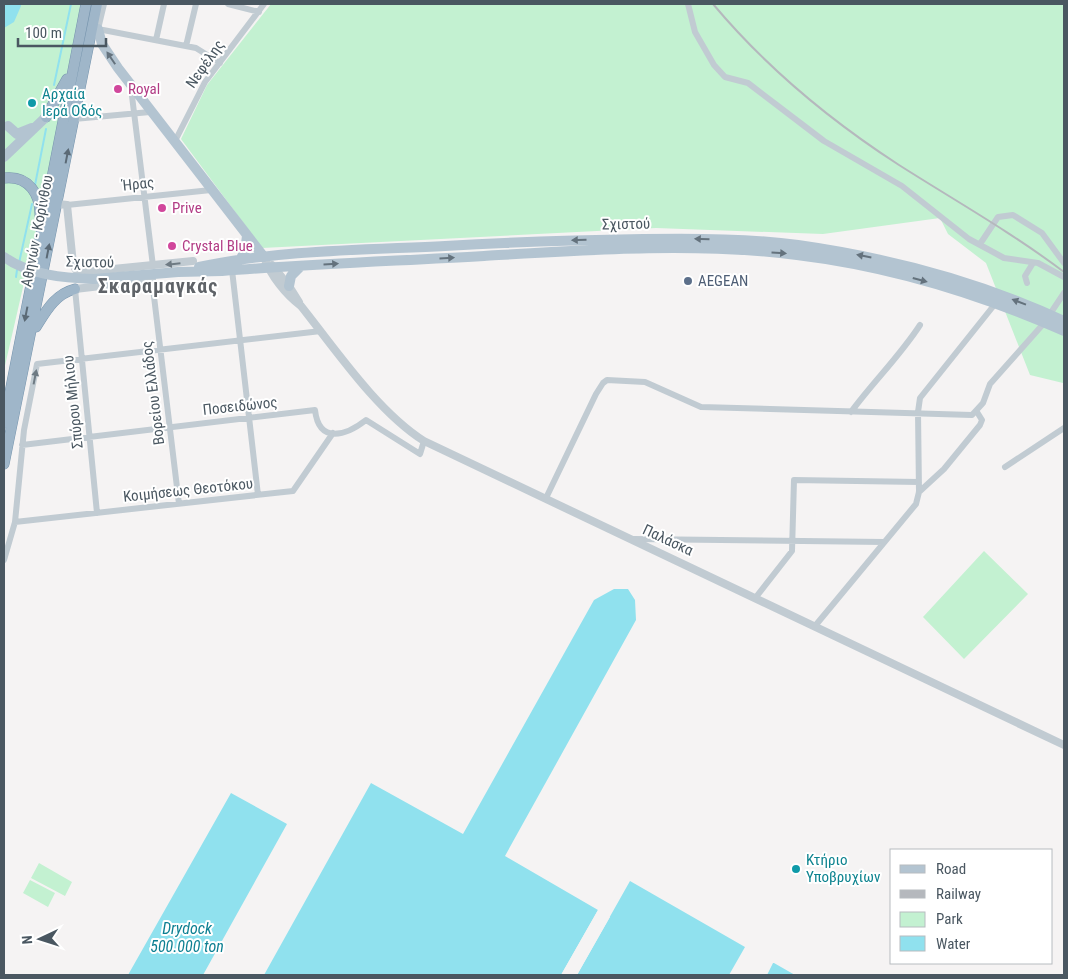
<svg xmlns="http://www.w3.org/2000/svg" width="1068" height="979" font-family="'Roboto Condensed',sans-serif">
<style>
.green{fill:#c3f1d1}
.water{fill:#90e1ee}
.pier{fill:#f5f3f3}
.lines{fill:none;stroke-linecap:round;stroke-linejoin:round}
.stream{stroke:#90e1ee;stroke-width:2}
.trunk-casing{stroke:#7694ad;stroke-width:11}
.minor{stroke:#c1cbd2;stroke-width:6}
.tertiary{stroke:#c1cbd2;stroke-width:8}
.primary{stroke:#b3c4d1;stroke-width:10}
.trunk{stroke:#9fb6c9;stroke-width:10}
.rail{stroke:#b5b8bd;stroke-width:2}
.primary-bridge{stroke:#b3c4d1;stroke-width:10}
.oneway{fill:#64727d}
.oneway2{fill:#5b6a76}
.oneway3{fill:#6e7a83}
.hotel-dot{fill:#d1479c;stroke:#fff;stroke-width:2}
.culture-dot{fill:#0f9aa8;stroke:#fff;stroke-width:2}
.service-dot{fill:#5c6f8a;stroke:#fff;stroke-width:2}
.labels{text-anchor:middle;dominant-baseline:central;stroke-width:4;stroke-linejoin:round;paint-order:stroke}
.street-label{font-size:15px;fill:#4a5761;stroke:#fff}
.hotel-label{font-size:15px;fill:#b23c85;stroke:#fff;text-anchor:start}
.culture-label{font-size:15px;fill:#0d838f;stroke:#fff;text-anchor:start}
.service-label{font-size:15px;fill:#4e5e75;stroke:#fff;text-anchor:start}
.water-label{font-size:16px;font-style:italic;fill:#0c7f92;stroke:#fff}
.district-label{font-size:20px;font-weight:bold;letter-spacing:1px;fill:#5f6368;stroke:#fff}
</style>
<rect width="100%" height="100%" fill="#f5f3f3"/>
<path class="green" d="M 4,4 L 100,4 L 46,187 L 4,370 Z
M 271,4 L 1064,4 L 1064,381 L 1063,383 L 1030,375 L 986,263 L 948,234 L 940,218 L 823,234 L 656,228 L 262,248 L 181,139 L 207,85 Z
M 984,551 L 1028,594 L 964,659 L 923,617 Z
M 39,863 L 72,882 L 65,896 L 31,878 Z
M 30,880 L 55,893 L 48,907 L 23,893 Z"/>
<path class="water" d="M 4,4 L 21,4 L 21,6 L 14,22 L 4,28 Z
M 614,589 L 628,589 L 635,600 L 636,620 L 505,856 L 598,910 L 561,975 L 264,975 L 371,783 L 463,834 L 594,600 Z
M 231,793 L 287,824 L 203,975 L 128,975 Z
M 630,881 L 745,947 L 729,975 L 577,975 Z
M 773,963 L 774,963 L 795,975 L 767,975 Z"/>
<path class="pier" d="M 598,910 L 600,911 L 564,975 L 561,975 Z
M 608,916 L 610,917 L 577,975 L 574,975 Z"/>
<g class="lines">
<path class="stream" d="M 54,85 L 71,4
M 35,185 L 46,129
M 19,263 L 32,204
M 16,277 L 17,270"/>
<defs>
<path id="trunk" d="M 46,117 L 67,79
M 4,178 C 29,175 41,195 40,217
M 36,327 C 46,311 55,294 75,289
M 4,423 L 86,4
M 4,464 L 97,4"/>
</defs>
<use href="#trunk" class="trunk-casing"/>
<path class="minor" d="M 104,4 L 98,29 L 196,48 L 220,63
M 228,4 L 259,12
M 688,4 L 695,32 L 714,65 L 725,77 L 748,83 L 824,141 L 902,186 L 969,239 L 1004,258 L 1038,263 L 1064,277
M 156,40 L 164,4
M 186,46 L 196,4
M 131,88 L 153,266
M 74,119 L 150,112
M 174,143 L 205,82 L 264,4
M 67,205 L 211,190
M 980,244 L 998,217 L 1013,215 L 1042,233 L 1064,263
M 232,270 L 258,495
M 152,280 L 179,504
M 1027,283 L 1025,276 L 1033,263
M 75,289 L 97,513
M 1050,314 L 1064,293
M 851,412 C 873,382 900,356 920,325
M 22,445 L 315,410 C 319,445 347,435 366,420 L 420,454 L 424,441
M 1005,467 L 1064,428
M 919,492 L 944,469 L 980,425 L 982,420 L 977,412
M 546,498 L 596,394 L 603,383 L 607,380 L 645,382 L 701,407 L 972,415 L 983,403 L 990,384 L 1045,322
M 15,522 L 293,491 L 333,433
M 634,539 L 884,542
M 4,560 L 15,522 L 24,430 L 37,364 L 321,331
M 756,597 L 792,551 L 794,480 L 919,482
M 815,626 L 916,504 L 919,492 L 918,412 L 920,398 L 995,304"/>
<path class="tertiary" d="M 58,204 L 67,205 L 73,264 L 76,270 L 93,271 L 193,261
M 264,257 C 271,276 285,294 301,306 C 336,350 377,411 424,441 L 1064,745
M 272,265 L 289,286 L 299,302
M 75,289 L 152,280"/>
<path class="primary" d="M 98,29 L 102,44 L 118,68 L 264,257
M 8,126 L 17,134 L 32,128
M 4,157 L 46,117
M 240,260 L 245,251 L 247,236
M 199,267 C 279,250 363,250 445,246 C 511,242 577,240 643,239 C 694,238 747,238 798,245 C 890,258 980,282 1064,321
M 94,279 L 178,272 L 222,271 C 310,264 397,261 484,256 C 583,250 698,242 797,255 C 888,266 980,294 1064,331
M 289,286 L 291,276 L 301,266"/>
<use href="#trunk" class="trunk"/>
<path class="rail" d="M 713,4 C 765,66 831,121 899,165 C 954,200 1011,232 1064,272"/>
<path class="primary-bridge" d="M 4,257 C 29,275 64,278 94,279"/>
</g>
<defs><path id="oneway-solid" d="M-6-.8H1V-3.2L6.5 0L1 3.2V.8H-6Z" transform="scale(1.25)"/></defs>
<g class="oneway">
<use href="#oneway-solid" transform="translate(111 58) rotate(-124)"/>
<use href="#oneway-solid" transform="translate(702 239) rotate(-178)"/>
<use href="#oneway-solid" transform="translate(579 240) rotate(179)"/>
<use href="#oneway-solid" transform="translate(779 253) rotate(4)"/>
<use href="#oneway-solid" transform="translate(864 256) rotate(-169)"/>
<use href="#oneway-solid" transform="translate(447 258) rotate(-3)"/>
<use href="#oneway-solid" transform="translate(331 264) rotate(-4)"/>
<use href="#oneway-solid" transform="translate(920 280) rotate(15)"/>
<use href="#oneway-solid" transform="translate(1019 302) rotate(-159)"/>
</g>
<g class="oneway2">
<use href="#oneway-solid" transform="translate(67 156) rotate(-79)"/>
<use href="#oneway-solid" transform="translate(48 251) rotate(-79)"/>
<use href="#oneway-solid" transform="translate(26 314) rotate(101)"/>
</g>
<g class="oneway3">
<use href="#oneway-solid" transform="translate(173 264) rotate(174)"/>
<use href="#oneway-solid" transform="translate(35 377) rotate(-79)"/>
</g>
<g class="hotel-dot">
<circle cx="118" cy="89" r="5"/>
<circle cx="162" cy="208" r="5"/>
<circle cx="172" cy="246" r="5"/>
</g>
<g class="culture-dot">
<circle cx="32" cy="103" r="5"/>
<circle cx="796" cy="869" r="5"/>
</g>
<circle class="service-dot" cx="688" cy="281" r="5"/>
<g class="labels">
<g class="street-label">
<text transform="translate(205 64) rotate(-55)">Νεφέλης</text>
<text transform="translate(138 184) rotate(-6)">Ήρας</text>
<text transform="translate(626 224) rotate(-1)">Σχιστού</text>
<text transform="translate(37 231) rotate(-79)">Αθηνών - Κορίνθου</text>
<text transform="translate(90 262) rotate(1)">Σχιστού</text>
<text transform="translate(153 393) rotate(-97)">Βορείου Ελλάδος</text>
<text transform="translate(73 402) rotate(-96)">Σπύρου Μήλιου</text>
<text transform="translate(240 406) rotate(-6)">Ποσειδώνος</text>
<text transform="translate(188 490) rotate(-6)">Κοιμήσεως Θεοτόκου</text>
<text transform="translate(668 540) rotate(25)">Παλάσκα</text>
</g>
<g class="hotel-label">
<text x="128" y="89">Royal</text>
<text x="172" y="208">Prive</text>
<text x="182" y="246">Crystal Blue</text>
</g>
<g class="culture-label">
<text x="42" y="94">Αρχαία<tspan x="42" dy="17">Ιερά Οδός</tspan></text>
<text x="806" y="860">Κτήριο<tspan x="806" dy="17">Υποβρυχίων</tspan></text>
</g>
<g class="service-label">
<text x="698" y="281">AEGEAN</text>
</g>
<g class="water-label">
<text x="187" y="928">Drydock<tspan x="187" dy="18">500.000 ton</tspan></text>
</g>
<g class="district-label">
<text x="158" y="286">Σκαραμαγκάς</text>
</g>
</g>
<rect width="1068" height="979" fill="none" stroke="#4a5761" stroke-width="10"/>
<rect x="890" y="849" width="162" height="115" fill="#ffffff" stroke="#b7bcc0"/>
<rect x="900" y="865" width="25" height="8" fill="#b3c4d1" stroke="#b7bcc0"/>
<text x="936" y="874" font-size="15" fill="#4a5761">Road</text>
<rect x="900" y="890" width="25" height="8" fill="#b5b8bd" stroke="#b7bcc0"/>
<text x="936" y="899" font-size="15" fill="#4a5761">Railway</text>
<rect x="900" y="912" width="25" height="15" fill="#c3f1d1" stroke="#b7bcc0"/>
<text x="936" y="924" font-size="15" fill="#4a5761">Park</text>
<rect x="900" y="936" width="25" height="15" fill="#90e1ee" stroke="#b7bcc0"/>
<text x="936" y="949" font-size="15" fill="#4a5761">Water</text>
<g transform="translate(40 939) rotate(266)" stroke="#ffffff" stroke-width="4" paint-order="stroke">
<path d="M0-4L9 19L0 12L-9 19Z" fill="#4a5761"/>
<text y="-8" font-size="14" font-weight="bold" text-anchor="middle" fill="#4a5761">N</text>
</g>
<path d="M18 38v8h88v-8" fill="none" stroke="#4a5761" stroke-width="2.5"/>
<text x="25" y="38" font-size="15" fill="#4a5761" stroke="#ffffff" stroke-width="4" paint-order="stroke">100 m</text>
</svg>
